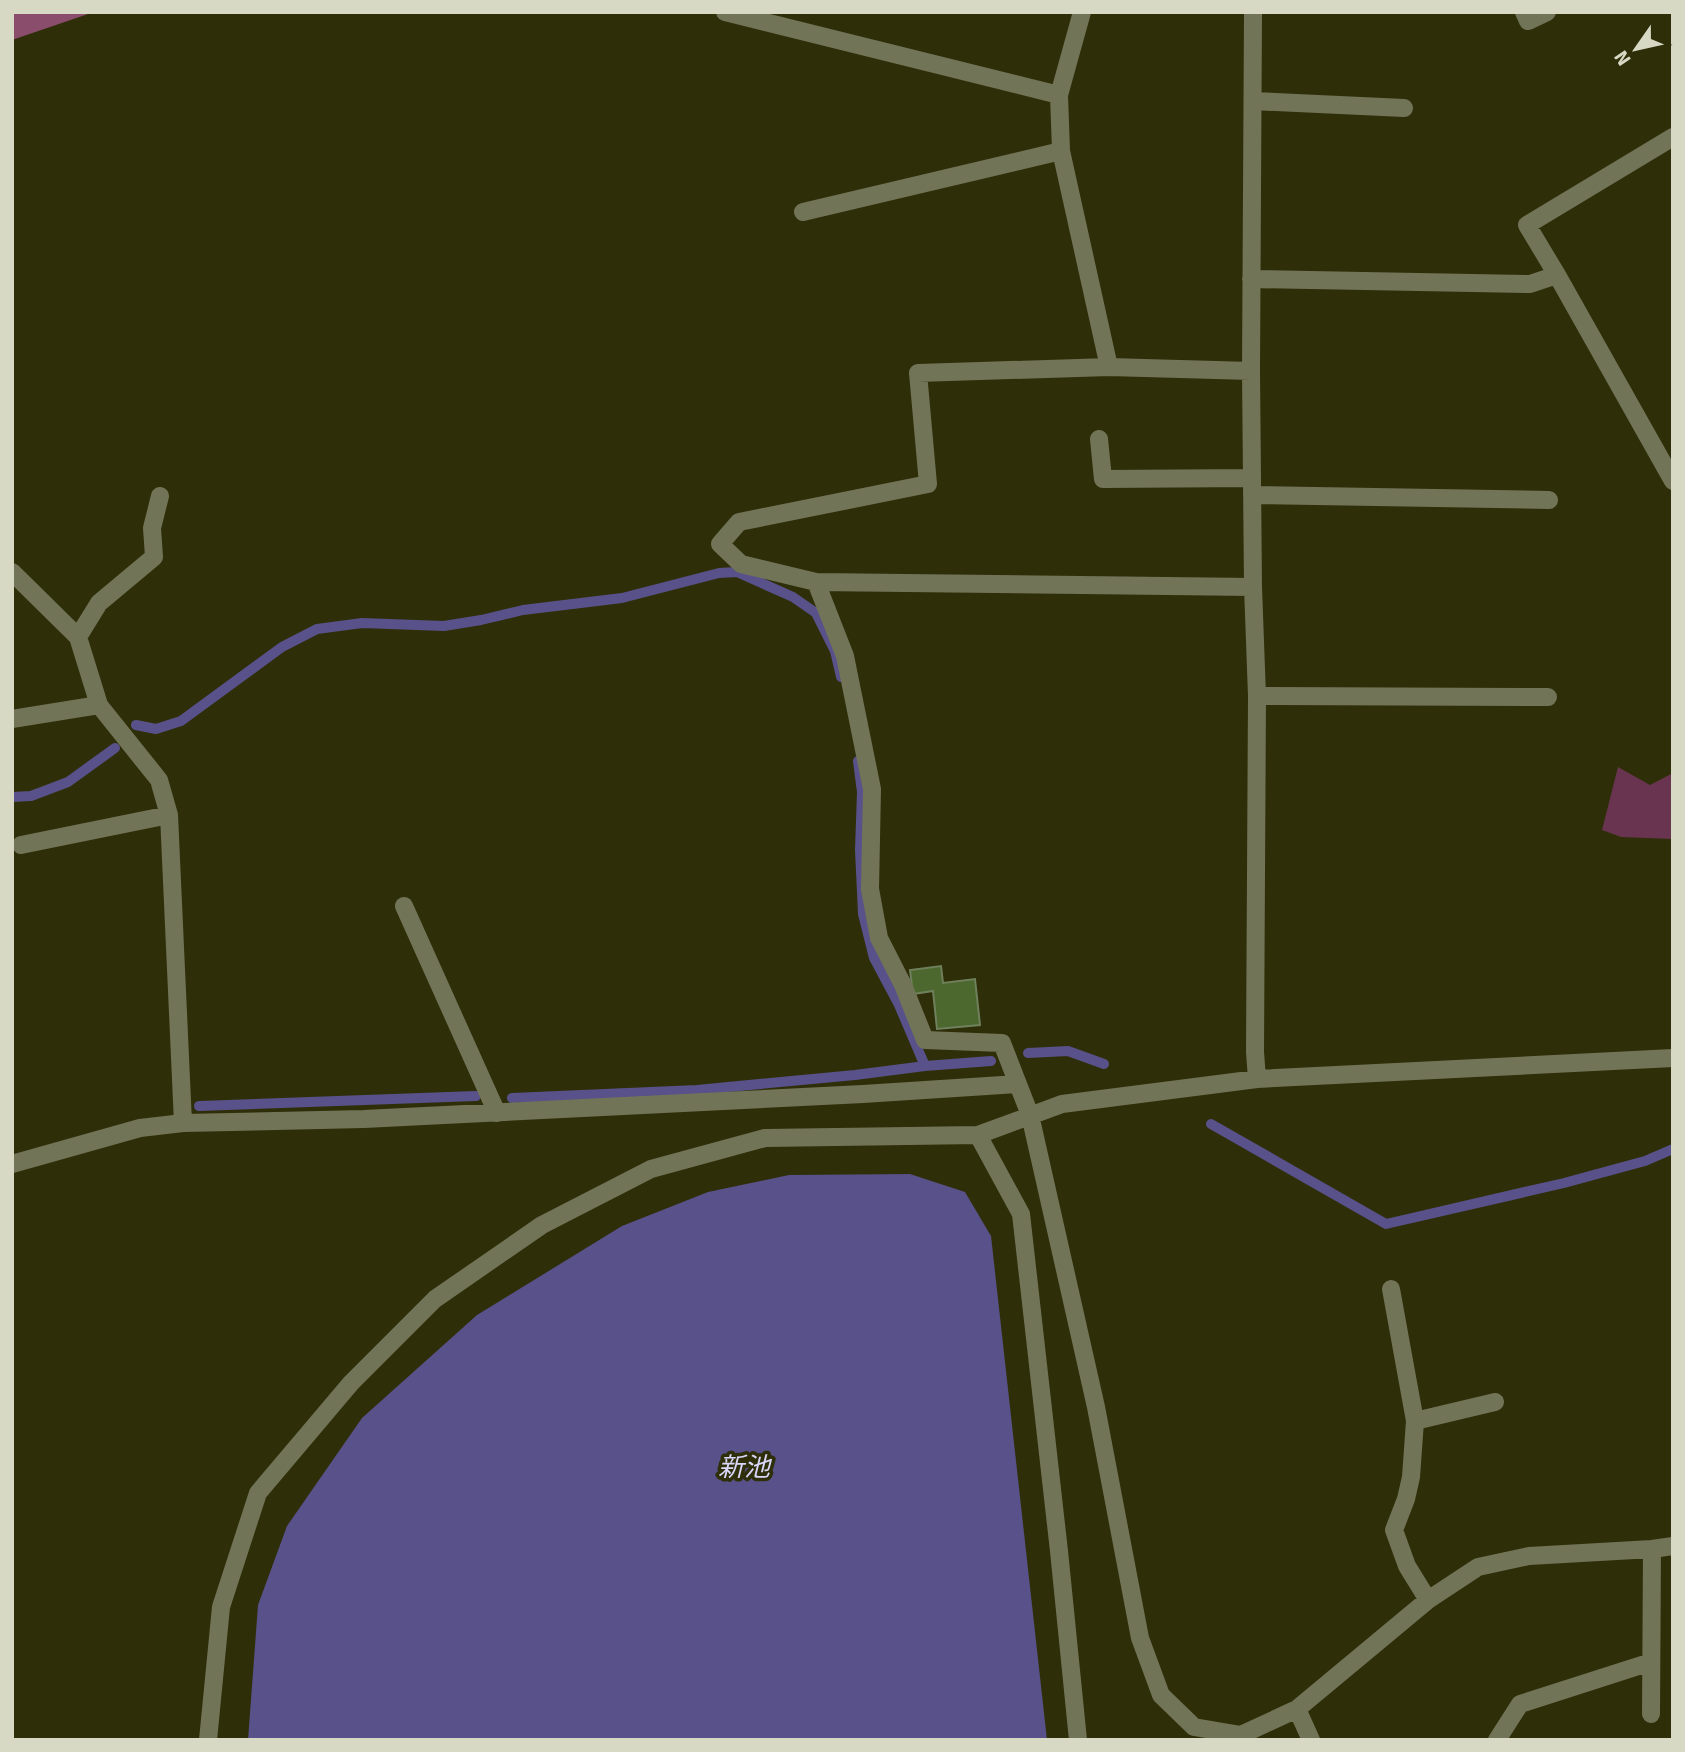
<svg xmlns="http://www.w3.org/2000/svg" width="1685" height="1752" font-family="Signika,'Noto Sans JP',sans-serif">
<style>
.green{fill:#69344f}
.forest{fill:#8a4d6b}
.water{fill:#595189}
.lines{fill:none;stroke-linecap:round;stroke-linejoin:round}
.stream{stroke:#595189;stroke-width:10}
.building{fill:#4d682e;stroke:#6f805d;stroke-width:2}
.minor{stroke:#727458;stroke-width:18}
.labels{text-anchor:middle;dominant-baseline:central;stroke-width:7;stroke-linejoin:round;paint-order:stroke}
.water-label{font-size:26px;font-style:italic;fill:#d9d6f9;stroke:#2e2e08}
</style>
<rect width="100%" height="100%" fill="#2e2e08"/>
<path class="green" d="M 1618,767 L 1650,785 L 1673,773 L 1673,839 L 1621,837 L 1602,830 Z"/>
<path class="forest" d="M 12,12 L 94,12 L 12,40 Z"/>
<path class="water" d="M 910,1174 L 965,1192 L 991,1236 L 1047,1740 L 248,1740 L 258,1605 L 287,1526 L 362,1418 L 477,1315 L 622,1226 L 708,1192 L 789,1175 Z"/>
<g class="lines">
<path class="stream" d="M 136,725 L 156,729 L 181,721 L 282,647 L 317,629 L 362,623 L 444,626 L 481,620 L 523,610 L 622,598 L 719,573 L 737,572 L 793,597 L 816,613 L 835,651 L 841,677
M 858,761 L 862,792 L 860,850 L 863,914 L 874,958 L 899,1005 L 925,1066
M 12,797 L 31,796 L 68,782 L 115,748
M 1028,1053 L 1068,1051 L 1104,1064
M 512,1098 L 697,1090 L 855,1075 L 925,1066 L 991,1061
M 199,1106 L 476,1096
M 1211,1124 L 1386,1224 L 1564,1183 L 1645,1161 L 1673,1149"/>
</g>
<path class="building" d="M 941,966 L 943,983 L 975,979 L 980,1025 L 937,1029 L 933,991 L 913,994 L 910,970 Z"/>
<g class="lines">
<path class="minor" d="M 725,12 L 1059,95
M 1082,12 L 1059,95 L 1061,151 L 1109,367 L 1251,371
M 1253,12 L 1251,371 L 1253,587 L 1257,696 L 1255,1052 L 1257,1079
M 1524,12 L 1528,21 L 1547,12
M 1253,101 L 1404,108
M 803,212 L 1061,151
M 1557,275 L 1673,481
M 1251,279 L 1530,284 L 1557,275 L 1527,225 L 1673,137
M 1109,367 L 918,373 L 928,484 L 739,522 L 720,544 L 741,564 L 816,582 L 845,656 L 872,789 L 870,889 L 879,938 L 903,985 L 925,1040 L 1002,1043 L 1030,1115 L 1096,1407 L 1140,1638 L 1161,1695 L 1194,1727 L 1241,1735 L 1297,1709 L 1428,1600 L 1478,1567 L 1529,1556 L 1652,1549 L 1673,1546
M 1099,439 L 1103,479 L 1252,478
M 1252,495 L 1549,500
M 12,572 L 78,637 L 99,705 L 159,780 L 169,815 L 183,1123
M 816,582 L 1253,587
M 78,637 L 99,603 L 154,557 L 152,528 L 160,496
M 1257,696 L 1548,697
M 12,719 L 99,705
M 21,845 L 169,815
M 404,906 L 497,1113
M 978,1135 L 1021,1214 L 1059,1551 L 1078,1740
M 12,1164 L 140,1128 L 183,1123 L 364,1119 L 863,1094 L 1018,1084
M 1391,1289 L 1415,1421 L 1411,1477 L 1406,1499 L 1394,1530 L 1407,1566 L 1428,1600
M 1415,1421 L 1495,1402
M 1297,1709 L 1311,1740
M 1651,1714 L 1652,1549
M 208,1740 L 221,1607 L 258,1493 L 351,1383 L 435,1299 L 542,1225 L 651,1169 L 765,1138 L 978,1135 L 1062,1104 L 1257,1079 L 1673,1058
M 1497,1740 L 1520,1704 L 1651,1662"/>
</g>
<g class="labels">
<g class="water-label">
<text x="744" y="1468">新池</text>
</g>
</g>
<rect width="1685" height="1752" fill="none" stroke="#d8d9c4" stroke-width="28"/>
<g transform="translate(1636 49) rotate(236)" stroke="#2e2e08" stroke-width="5" paint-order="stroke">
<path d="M0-5L12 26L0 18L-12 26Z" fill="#d8d9c4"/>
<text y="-10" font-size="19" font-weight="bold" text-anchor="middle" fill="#d8d9c4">N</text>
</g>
</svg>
